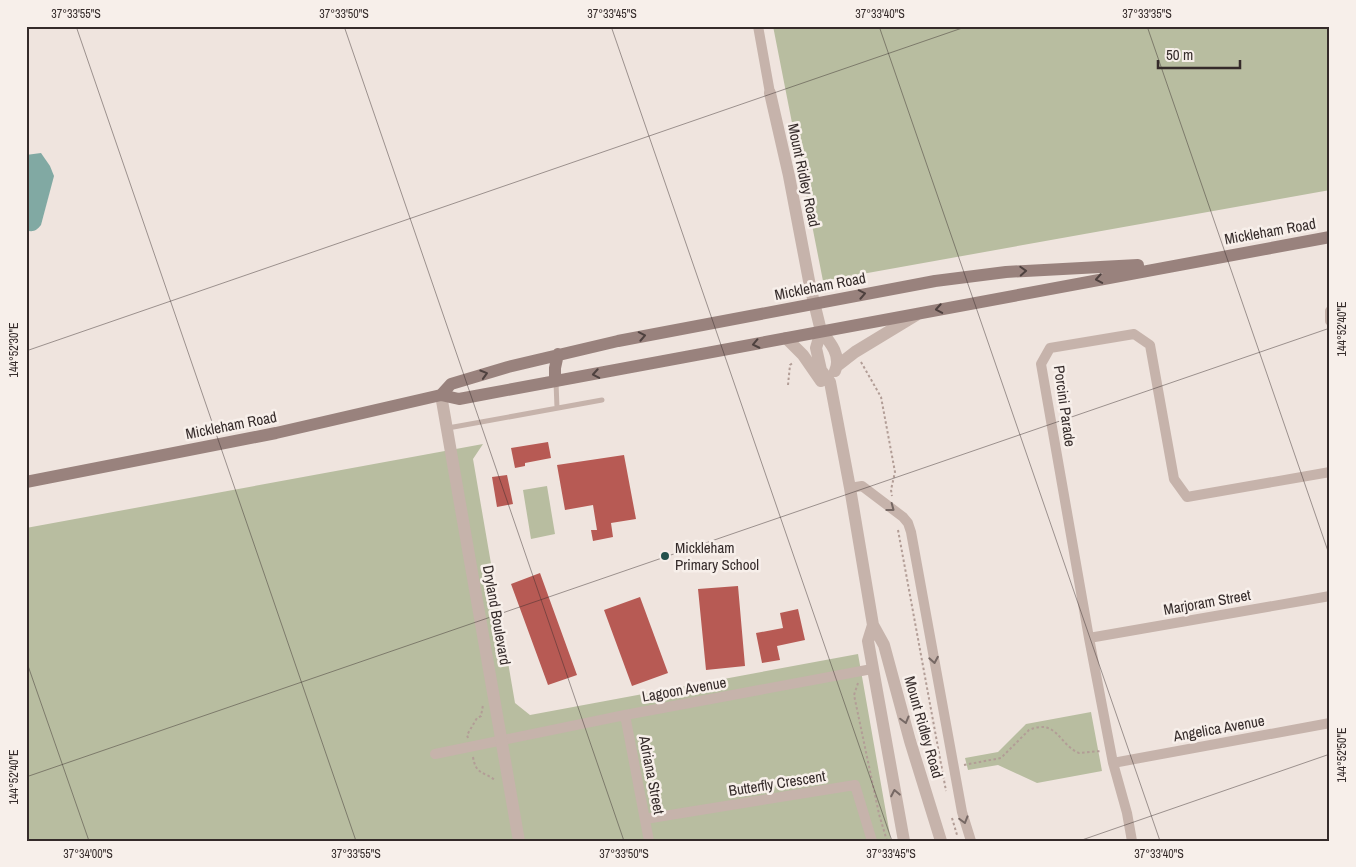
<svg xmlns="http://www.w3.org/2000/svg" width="1356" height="867" font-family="'Archivo Narrow',sans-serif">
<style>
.green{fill:#b8bda0}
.water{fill:#81a9a3}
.building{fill:#b75a54}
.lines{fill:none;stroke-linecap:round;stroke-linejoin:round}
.path{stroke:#b29d96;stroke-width:2;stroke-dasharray:2.5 2.5;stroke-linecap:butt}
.service{stroke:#c6b3ab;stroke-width:5}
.minor{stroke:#c6b3ab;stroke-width:10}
.tertiary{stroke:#c6b3ab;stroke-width:12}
.secondary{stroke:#99827d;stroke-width:12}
.oneway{stroke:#4e413f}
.oneway2{stroke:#766864}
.ticks{fill:none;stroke:#352b2a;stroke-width:1;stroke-opacity:0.45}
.poi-dot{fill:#24514c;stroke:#f7efea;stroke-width:2}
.labels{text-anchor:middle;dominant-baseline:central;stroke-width:5;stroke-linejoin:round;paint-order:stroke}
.street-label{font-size:15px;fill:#352b2a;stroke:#f7efea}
.poi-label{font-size:15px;fill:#352b2a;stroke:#f7efea;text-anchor:start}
.neatline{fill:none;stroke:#352b2a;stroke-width:2}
.ticks-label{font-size:12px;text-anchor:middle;fill:#352b2a}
</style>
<rect width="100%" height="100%" fill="#efe4de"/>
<path class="green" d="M 773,26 L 1330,26 L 1330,190 L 823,281 Z
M 483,444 L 473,459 L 515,703 L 530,715 L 858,654 L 891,841 L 26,841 L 26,528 Z
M 547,486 L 555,534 L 531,539 L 523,490 Z
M 1091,712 L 1102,771 L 1037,783 L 998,765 L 968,770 L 965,758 L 998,752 L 1026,724 Z"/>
<path class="water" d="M 41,153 L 50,166 L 54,176 L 41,225 C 37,230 33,233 26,230 L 26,155 Z"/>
<path class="building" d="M 548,442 L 551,458 L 525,463 L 525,466 L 515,468 L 511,448 Z
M 624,455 L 636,519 L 611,523 L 613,537 L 593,541 L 591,530 L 597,530 L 593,505 L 565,510 L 557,465 Z
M 507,475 L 513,504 L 497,507 L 492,477 Z
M 540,573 L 577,675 L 548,685 L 511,584 Z
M 738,586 L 745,666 L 706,670 L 698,589 Z
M 640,597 L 668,673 L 632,686 L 604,610 Z
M 798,609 L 805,640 L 777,646 L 780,660 L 762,663 L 756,633 L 783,628 L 780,613 Z"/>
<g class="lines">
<path class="path" d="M 861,362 L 881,397 L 895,472 L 891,490 L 892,496
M 788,385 L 790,365 L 794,362
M 898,530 L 946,791
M 858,683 L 854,695 L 879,814 L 887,841
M 468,738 L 467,735 L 477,718 L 481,716 L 483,705
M 473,757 C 476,775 483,771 495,780
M 964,765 L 1001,758 L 1029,730 C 1057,718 1059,745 1079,753 L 1101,751
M 952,818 L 957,835"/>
<path class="service" d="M 556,382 L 557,408
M 448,428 L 602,400"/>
<path class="minor" d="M 758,26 L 770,93
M 1330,311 L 1330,321
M 850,488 L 862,486 L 903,517 L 908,523 L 911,532 L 962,812 L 971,841
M 1089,638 L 1330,596
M 625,715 L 649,841
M 435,754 L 625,715 L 872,669
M 1113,763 L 1330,723
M 645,819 L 855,785 L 872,841
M 1132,841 L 1127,813 L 1113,763 L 1089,638 L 1041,364 L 1050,348 L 1134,334 L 1150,345 L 1174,479 L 1187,497 L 1330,472"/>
<path class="tertiary" d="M 770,93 L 789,176 L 810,286 L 821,331 L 816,348 L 821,370 L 830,382 L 850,488 L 873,625 L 884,645 L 910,741 L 941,841
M 821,331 C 830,342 842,356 835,371
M 786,338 L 803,355 L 821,381
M 837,366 L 855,352 L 916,315
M 441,395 L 519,841
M 873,625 L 868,641 L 904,841"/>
<path class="secondary" d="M 555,381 L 555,368 L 558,354
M 441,395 L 451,384 L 508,367 L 618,341 L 935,281 L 1006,272 L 1138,265
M 26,482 L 276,433 L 441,395 L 459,399 L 1330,237"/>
</g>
<defs><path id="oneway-chevron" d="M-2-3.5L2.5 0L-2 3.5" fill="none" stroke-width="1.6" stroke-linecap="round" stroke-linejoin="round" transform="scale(1.25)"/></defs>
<g class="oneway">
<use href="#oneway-chevron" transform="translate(1023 271) rotate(-3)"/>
<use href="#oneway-chevron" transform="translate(1099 279) rotate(170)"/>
<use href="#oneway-chevron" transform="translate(862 294) rotate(-11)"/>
<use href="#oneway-chevron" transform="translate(939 309) rotate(170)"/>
<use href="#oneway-chevron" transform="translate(642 336) rotate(-11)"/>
<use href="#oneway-chevron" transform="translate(756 344) rotate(168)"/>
<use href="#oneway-chevron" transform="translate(484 374) rotate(-17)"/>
<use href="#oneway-chevron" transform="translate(596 374) rotate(170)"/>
</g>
<g class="oneway2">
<use href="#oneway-chevron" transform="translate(891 508) rotate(37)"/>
<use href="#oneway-chevron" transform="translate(934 660) rotate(80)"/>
<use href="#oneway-chevron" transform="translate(905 720) rotate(75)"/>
<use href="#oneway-chevron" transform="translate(895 793) rotate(-101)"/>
<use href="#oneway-chevron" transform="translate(964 820) rotate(74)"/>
</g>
<path class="ticks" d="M 76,26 L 356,841M 344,26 L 624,841M 611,26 L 892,841M 879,26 L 1160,841M 1147,26 L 1330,557M 26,351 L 968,26M 26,660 L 89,841M 26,777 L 1330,328M 1079,841 L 1330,754"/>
<circle class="poi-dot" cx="665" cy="556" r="5"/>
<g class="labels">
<g class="street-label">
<text transform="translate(804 175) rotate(78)">Mount Ridley Road</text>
<text transform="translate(1270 231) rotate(-10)">Mickleham Road</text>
<text transform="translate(820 286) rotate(-11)">Mickleham Road</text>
<text transform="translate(1065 406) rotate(82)">Porcini Parade</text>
<text transform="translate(231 425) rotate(-11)">Mickleham Road</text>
<text transform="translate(1207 602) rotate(-10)">Marjoram Street</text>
<text transform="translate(497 615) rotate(80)">Dryland Boulevard</text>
<text transform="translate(684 689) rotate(-10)">Lagoon Avenue</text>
<text transform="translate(924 727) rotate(74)">Mount Ridley Road</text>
<text transform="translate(1219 728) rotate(-10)">Angelica Avenue</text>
<text transform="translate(652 775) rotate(79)">Adriana Street</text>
<text transform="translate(777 783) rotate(-9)">Butterfly Crescent</text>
</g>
<g class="poi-label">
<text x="675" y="547">Mickleham<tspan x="675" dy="17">Primary School</tspan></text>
</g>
</g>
<rect width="1356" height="867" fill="none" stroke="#f7efea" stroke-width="55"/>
<path d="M1158 60v8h82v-8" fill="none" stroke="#352b2a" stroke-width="2.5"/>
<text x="1166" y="60" font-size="15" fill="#352b2a" stroke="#f7efea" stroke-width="4" paint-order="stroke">50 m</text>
<rect x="28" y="28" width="1300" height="812" class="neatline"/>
<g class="ticks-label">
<text x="76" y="18">37°33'55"S</text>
<text x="344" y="18">37°33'50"S</text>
<text x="612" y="18">37°33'45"S</text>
<text x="880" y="18">37°33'40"S</text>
<text x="1147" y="18">37°33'35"S</text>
<text transform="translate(1342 329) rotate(-90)" y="4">144°52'40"E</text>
<text transform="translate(14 350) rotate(-90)" y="4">144°52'30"E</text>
<text transform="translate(1342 755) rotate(-90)" y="4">144°52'50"E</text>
<text transform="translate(14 777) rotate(-90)" y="4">144°52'40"E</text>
<text x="88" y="858">37°34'00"S</text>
<text x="356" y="858">37°33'55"S</text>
<text x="624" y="858">37°33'50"S</text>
<text x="891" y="858">37°33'45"S</text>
<text x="1159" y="858">37°33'40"S</text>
</g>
</svg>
